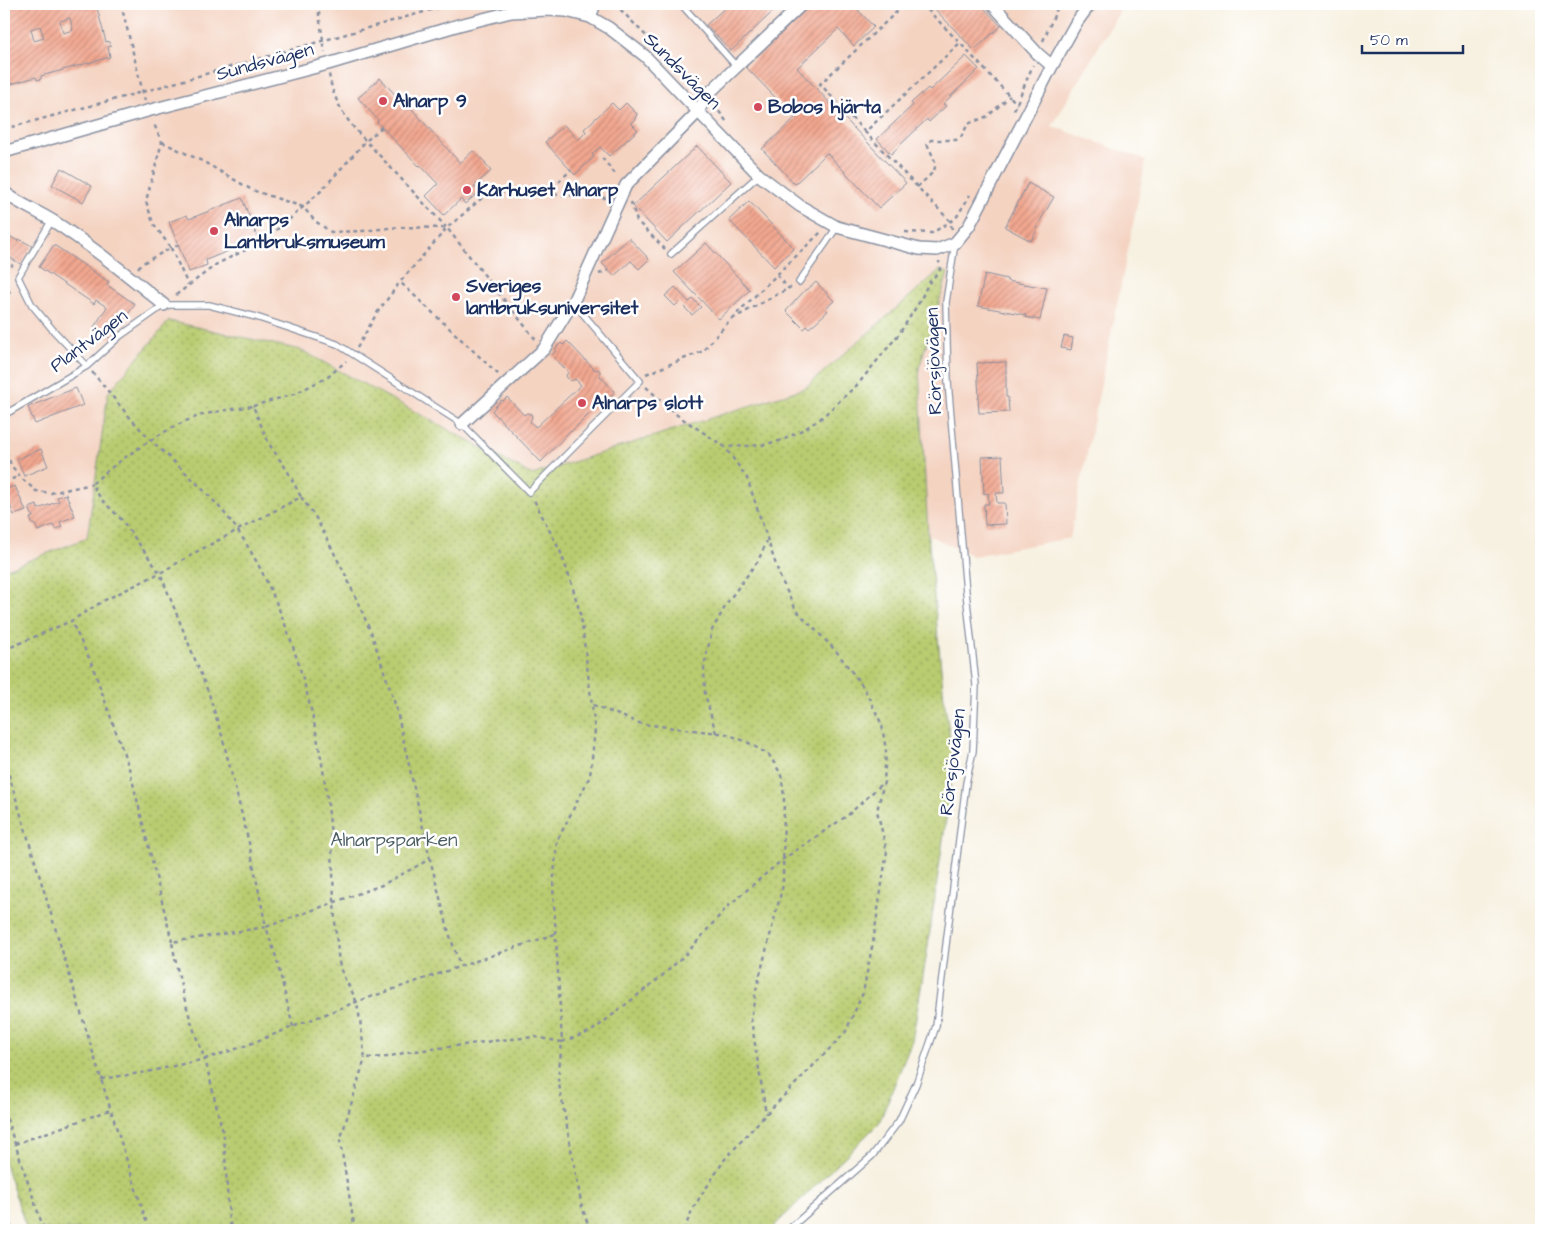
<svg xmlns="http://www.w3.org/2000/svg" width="1545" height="1234" font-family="'Architects Daughter',sans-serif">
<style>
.built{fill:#f4d3c1}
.park{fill:url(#park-dots);stroke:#6a7e67}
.building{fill:url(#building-hatch);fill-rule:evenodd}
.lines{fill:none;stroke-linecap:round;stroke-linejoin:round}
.service-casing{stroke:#8990a0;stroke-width:8}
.minor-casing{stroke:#8990a0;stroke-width:14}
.path{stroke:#8990a0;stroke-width:2.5;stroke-dasharray:4 4;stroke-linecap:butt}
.service{stroke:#fff;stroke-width:5.5}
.minor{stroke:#fff;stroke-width:11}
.rail-casing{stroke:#1b2f5e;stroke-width:5.5}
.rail{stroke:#fff;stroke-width:4;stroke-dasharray:11;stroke-linecap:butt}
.poi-dot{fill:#d1495b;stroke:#fff;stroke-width:2}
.labels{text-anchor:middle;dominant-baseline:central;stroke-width:5;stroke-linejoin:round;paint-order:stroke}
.street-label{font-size:19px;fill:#1b2f5e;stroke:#fff}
.poi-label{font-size:19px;font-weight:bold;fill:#1b2f5e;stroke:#fff;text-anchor:start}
.park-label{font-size:19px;fill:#4a5e63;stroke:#fff}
</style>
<defs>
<pattern id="park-dots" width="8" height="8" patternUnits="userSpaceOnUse" patternTransform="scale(1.25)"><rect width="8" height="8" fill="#b9cc70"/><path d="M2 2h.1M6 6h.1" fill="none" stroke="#96a65f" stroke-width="1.8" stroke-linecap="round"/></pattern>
<pattern id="building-hatch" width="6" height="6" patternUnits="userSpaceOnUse" patternTransform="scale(1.25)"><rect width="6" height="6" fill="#f3a890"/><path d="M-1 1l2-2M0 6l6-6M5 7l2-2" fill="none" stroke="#c48979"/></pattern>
</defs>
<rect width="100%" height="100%" fill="#fff"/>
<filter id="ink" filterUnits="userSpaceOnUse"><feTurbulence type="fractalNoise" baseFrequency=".02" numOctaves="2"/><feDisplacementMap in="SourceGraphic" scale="10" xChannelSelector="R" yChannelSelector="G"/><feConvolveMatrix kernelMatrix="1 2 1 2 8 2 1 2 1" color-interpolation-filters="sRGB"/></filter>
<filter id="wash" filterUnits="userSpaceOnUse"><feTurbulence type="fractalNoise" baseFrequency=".0096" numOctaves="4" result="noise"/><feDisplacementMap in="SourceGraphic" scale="20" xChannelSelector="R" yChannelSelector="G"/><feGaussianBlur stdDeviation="1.12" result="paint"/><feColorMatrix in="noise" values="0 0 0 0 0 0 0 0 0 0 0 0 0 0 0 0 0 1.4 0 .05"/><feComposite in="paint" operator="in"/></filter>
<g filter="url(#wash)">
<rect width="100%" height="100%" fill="#f7f1e1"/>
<path class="built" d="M 4,4 L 1126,4 L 1121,9 L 1052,126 L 1146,160 L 1070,538 L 973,556 L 928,535 L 919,368 L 948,274 L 940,271 L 805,388 L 532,475 L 301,350 L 108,393 L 87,538 L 4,570 Z"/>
<path class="park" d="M 940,270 L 948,273 L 919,368 L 928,535 L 944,699 L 954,763 L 927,952 L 912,1041 L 879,1123 L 770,1230 L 27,1230 L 4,1161 L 4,570 L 87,538 L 108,393 L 169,321 L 301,350 L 532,475 L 805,388 Z"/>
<g id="blocks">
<path class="building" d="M 4,4 L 96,4 L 106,42 L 109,41 L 111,46 L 108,47 L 110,57 L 41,76 L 41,79 L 37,80 L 36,77 L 4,86 ZM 70,18 L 73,30 L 63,33 L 60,21 ZM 40,26 L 44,38 L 34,41 L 31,29 Z
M 729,4 L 781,4 L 731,51 L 706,25 Z
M 812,4 L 865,4 L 858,10 L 874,27 L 854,46 L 838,29 L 797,68 L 906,183 L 879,208 L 827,153 L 795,184 L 762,149 L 795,118 L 746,67 Z
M 930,4 L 980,4 L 1001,26 L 974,50 Z
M 966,56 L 979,69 L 943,104 L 946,106 L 929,122 L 927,119 L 891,154 L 877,139 L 913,105 L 911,103 L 928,88 L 930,90 Z
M 380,78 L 400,100 L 402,98 L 460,163 L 473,151 L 486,163 L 485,164 L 491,171 L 474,186 L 479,192 L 465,204 L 461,199 L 444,215 L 426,196 L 438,184 L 420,165 L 419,166 L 377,122 L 378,120 L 358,98 Z
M 612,103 L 619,110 L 626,103 L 637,114 L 635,119 L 631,123 L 638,130 L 609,156 L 600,147 L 592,154 L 594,157 L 575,175 L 545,142 L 564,125 L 578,140 L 586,132 L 584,129 Z
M 697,146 L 731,182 L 667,242 L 633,206 Z
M 61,168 L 92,186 L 83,202 L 52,185 Z
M 1028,183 L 1054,197 L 1036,228 L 1038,228 L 1031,241 L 1005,227 Z
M 242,198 L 258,239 L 206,260 L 207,265 L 189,272 L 169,222 L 187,215 L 189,219 Z
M 749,201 L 794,248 L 774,267 L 729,220 Z
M 4,233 L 18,241 L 19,239 L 32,246 L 22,265 L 4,254 Z
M 629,238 L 649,259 L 639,269 L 631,261 L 614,276 L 602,263 Z
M 706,243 L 750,290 L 719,319 L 674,272 Z
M 54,245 L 109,282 L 107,285 L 135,304 L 111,339 L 94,327 L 107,307 L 96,300 L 94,304 L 39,267 Z
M 985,274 L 1007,279 L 1007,281 L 1047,288 L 1040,320 L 1025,317 L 1026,315 L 978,306 Z
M 816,282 L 834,301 L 825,309 L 828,311 L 815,323 L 809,328 L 807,326 L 804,329 L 786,311 L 806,289 L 807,290 Z
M 675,287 L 689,302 L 693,299 L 701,307 L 692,315 L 679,302 L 675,306 L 665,296 Z
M 1064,336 L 1073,338 L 1071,350 L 1061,348 Z
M 567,341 L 595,370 L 598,369 L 600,371 L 600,376 L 615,392 L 599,406 L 598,405 L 571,432 L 570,431 L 541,462 L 492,411 L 501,400 L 503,401 L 507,397 L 524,415 L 527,413 L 531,414 L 532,417 L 530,422 L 536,427 L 581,385 L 575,379 L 571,381 L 568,379 L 566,376 L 568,372 L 552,355 L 556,351 L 555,349 L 561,343 L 563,345 Z
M 1006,362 L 1006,397 L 1008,397 L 1009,412 L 979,413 L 978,398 L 979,398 L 977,363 Z
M 76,388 L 83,405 L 35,424 L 28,407 Z
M 41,449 L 48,466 L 24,476 L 17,459 Z
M 1002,456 L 1004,493 L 996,493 L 997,503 L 1005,503 L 1006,524 L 985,525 L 984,504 L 989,504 L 988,493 L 984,494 L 982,457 Z
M 15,486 L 26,511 L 14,515 L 4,490 Z
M 66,494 L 75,516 L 60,522 L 62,527 L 55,529 L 53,525 L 38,531 L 35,524 L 33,525 L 30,518 L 33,517 L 29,508 L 37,505 L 38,509 L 59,501 L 57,497 Z"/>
</g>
</g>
<g filter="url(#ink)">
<use href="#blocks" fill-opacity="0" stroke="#8990a0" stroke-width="1"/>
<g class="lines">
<defs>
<path id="service" d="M 681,4 L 736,66
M 52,220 L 18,277 L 32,305 L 53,330 L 87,366
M 671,254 L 759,175
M 799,282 L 837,227
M 4,414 L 9,412 L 87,366 L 120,336 L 164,305 L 209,305 L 256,317 L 337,344 L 462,424 L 529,492 L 640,381 L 573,302
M 788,1230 L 872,1156 L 899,1121 L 916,1084 L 936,1026 L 966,783 L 973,751 L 976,685 L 966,592 L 948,382 L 946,302 L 955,243"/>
<path id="minor" d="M 992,4 L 1038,54 L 1052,66
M 590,17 L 595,4
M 4,152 L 147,111 L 328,64 L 459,25 L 511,12 L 547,10 L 566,11 L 590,17 L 609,28 L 645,56 L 759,175 L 800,206 L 837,227 L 919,249 L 937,250 L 955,243 L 969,226 L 1052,66 L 1076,23 L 1090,4
M 4,192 C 19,204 37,211 53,221 C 92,246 128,275 164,305
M 462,424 L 544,349 L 573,302 L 626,185 L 698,112 L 707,95 L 802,4"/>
</defs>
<use href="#service" class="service-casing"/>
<use href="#minor" class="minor-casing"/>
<path class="path" d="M 121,4 L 145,101
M 319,4 L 319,15 L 325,52
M 615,4 L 698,89
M 922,4 L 959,42
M 1043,41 L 1059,4
M 714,105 L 727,122
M 1014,110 L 1033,65
M 382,127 L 366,141 L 446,227
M 4,129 L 142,92 L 452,4
M 865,132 L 820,84 L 905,4
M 162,142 L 204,162 L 252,190 L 303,207 L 315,221 L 331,232 L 362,231 L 399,227 L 447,228 L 489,192 L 546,194 L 571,170
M 602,158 L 617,176
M 917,187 C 938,168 940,170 927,144 L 931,140 L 956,140 L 961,137 L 968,124 L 988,116 L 1010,96
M 546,194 L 607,198
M 631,202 L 637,221 L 665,249
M 952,229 L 950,221 L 865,132 L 960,43 L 1017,104
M 905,232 L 932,233 L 956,218 L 970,195
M 179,245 L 171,248 L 188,285
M 4,261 L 13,266
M 138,268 L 141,264 L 171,248 L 153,223 L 146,201 L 162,142 L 153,122
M 599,274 L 609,270
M 777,275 L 789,289
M 176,295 L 217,264 L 254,246 L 283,225 L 321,191 L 366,141 C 347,122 333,101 329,74
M 4,301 L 12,287
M 732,319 L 791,287
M 357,348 L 377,313 L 400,282
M 92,372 C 112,395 131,421 153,442 C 183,471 217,499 240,534 C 295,618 323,737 331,836 C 334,872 333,908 337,943 C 338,951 338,959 340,966 C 343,979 352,989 356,1001 C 361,1018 362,1041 365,1058 L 387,1057 L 408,1052 L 501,1040 L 534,1037 L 562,1042 L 553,887 L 557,841 L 590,776 L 595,730 L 581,617 L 572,585 L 561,553 L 534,500
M 498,374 L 400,282 L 447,228 L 536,340
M 646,374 L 703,351 L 729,321 L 821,232
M 646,387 L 677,415 L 725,447 L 762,445 L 783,440 L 806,428 L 820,419 L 858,384 L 899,334 L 920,301 L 928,284 L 940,270 L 939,261
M 4,394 L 6,402
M 253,406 L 294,394 L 328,377 L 346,361
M 4,434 L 6,422
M 4,445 L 11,465 L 20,477 L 36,491 L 51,493 L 92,484
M 4,481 L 19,477
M 301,497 L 316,518 L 346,576 L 371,632 L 396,707 L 430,859
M 4,650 L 71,621
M 593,705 L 642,724 L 727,734 L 747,742 L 769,755 L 781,774 L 784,796 L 783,885 L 756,990 L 751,1019 L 766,1114
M 716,733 L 705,694 L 704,666 L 712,630 L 729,600 L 758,561 L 767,541
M 4,759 L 101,1079 L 149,1230
M 172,942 L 130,771 L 91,662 L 71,621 L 103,601 L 160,573 L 121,519 L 101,499 L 92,484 C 117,461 165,428 196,417 C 214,411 234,409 253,406 L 269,444 L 287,470 L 301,497 L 198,551 L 160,573 L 209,694 L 222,736 L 249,843 L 266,927 L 172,942 C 179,981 189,1022 205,1059 L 242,1047 L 356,1002 L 555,934
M 293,1027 L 276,957 L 266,927 L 382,885 L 430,859 L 449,933 L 460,966
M 101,1079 L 147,1072 L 205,1059 L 224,1137 L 229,1220 L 232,1230
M 4,1111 L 44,1230
M 15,1144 L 110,1110
M 355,1230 L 340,1141 L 365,1058
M 590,1230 L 582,1207 L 558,1079 L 562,1042 L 592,1031 L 662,976 L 687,953 L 727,907 L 782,860 L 848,815 L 883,783
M 684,1230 L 693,1208 L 725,1159 L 766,1114 L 845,1033 L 863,993 L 873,942 L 887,851 L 877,811 L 884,782 L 886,751 L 882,725 L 864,688 L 836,651 L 796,610 L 780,577 L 747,478 L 725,447"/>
<use href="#service" class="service"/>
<use href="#minor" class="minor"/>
<defs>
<path id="rail" d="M 4,1211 L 10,1230"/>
</defs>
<use href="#rail" class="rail-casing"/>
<use href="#rail" class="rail"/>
</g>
</g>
<g class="poi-dot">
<circle cx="383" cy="101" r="5"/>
<circle cx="758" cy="107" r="5"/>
<circle cx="467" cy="190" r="5"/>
<circle cx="214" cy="231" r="5"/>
<circle cx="456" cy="297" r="5"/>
<circle cx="582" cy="403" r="5"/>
</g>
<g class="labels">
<g class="street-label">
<text transform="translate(265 62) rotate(-15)">Sundsvägen</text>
<text transform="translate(682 71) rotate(45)">Sundsvägen</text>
<text transform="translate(89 341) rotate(-37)">Plantvägen</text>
<text transform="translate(934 361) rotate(-92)">Rörsjövägen</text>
<text transform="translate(953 762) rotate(-83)">Rörsjövägen</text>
</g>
<g class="poi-label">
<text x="393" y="101">Alnarp 9</text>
<text x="768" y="107">Bobos hjärta</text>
<text x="477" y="190">Kårhuset Alnarp</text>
<text x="224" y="220">Alnarps<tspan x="224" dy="22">Lantbruksmuseum</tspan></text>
<text x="466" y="286">Sveriges<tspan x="466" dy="22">lantbruksuniversitet</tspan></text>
<text x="592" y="403">Alnarps slott</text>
</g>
<g class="park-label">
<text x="394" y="840">Alnarpsparken</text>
</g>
</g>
<rect width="1545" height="1234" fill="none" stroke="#fff" stroke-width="20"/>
<path d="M1362 45v8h101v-8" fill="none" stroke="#1b2f5e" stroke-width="2.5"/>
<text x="1370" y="45" font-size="15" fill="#1b2f5e" stroke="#ffffff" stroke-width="4" paint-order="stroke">50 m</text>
</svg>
